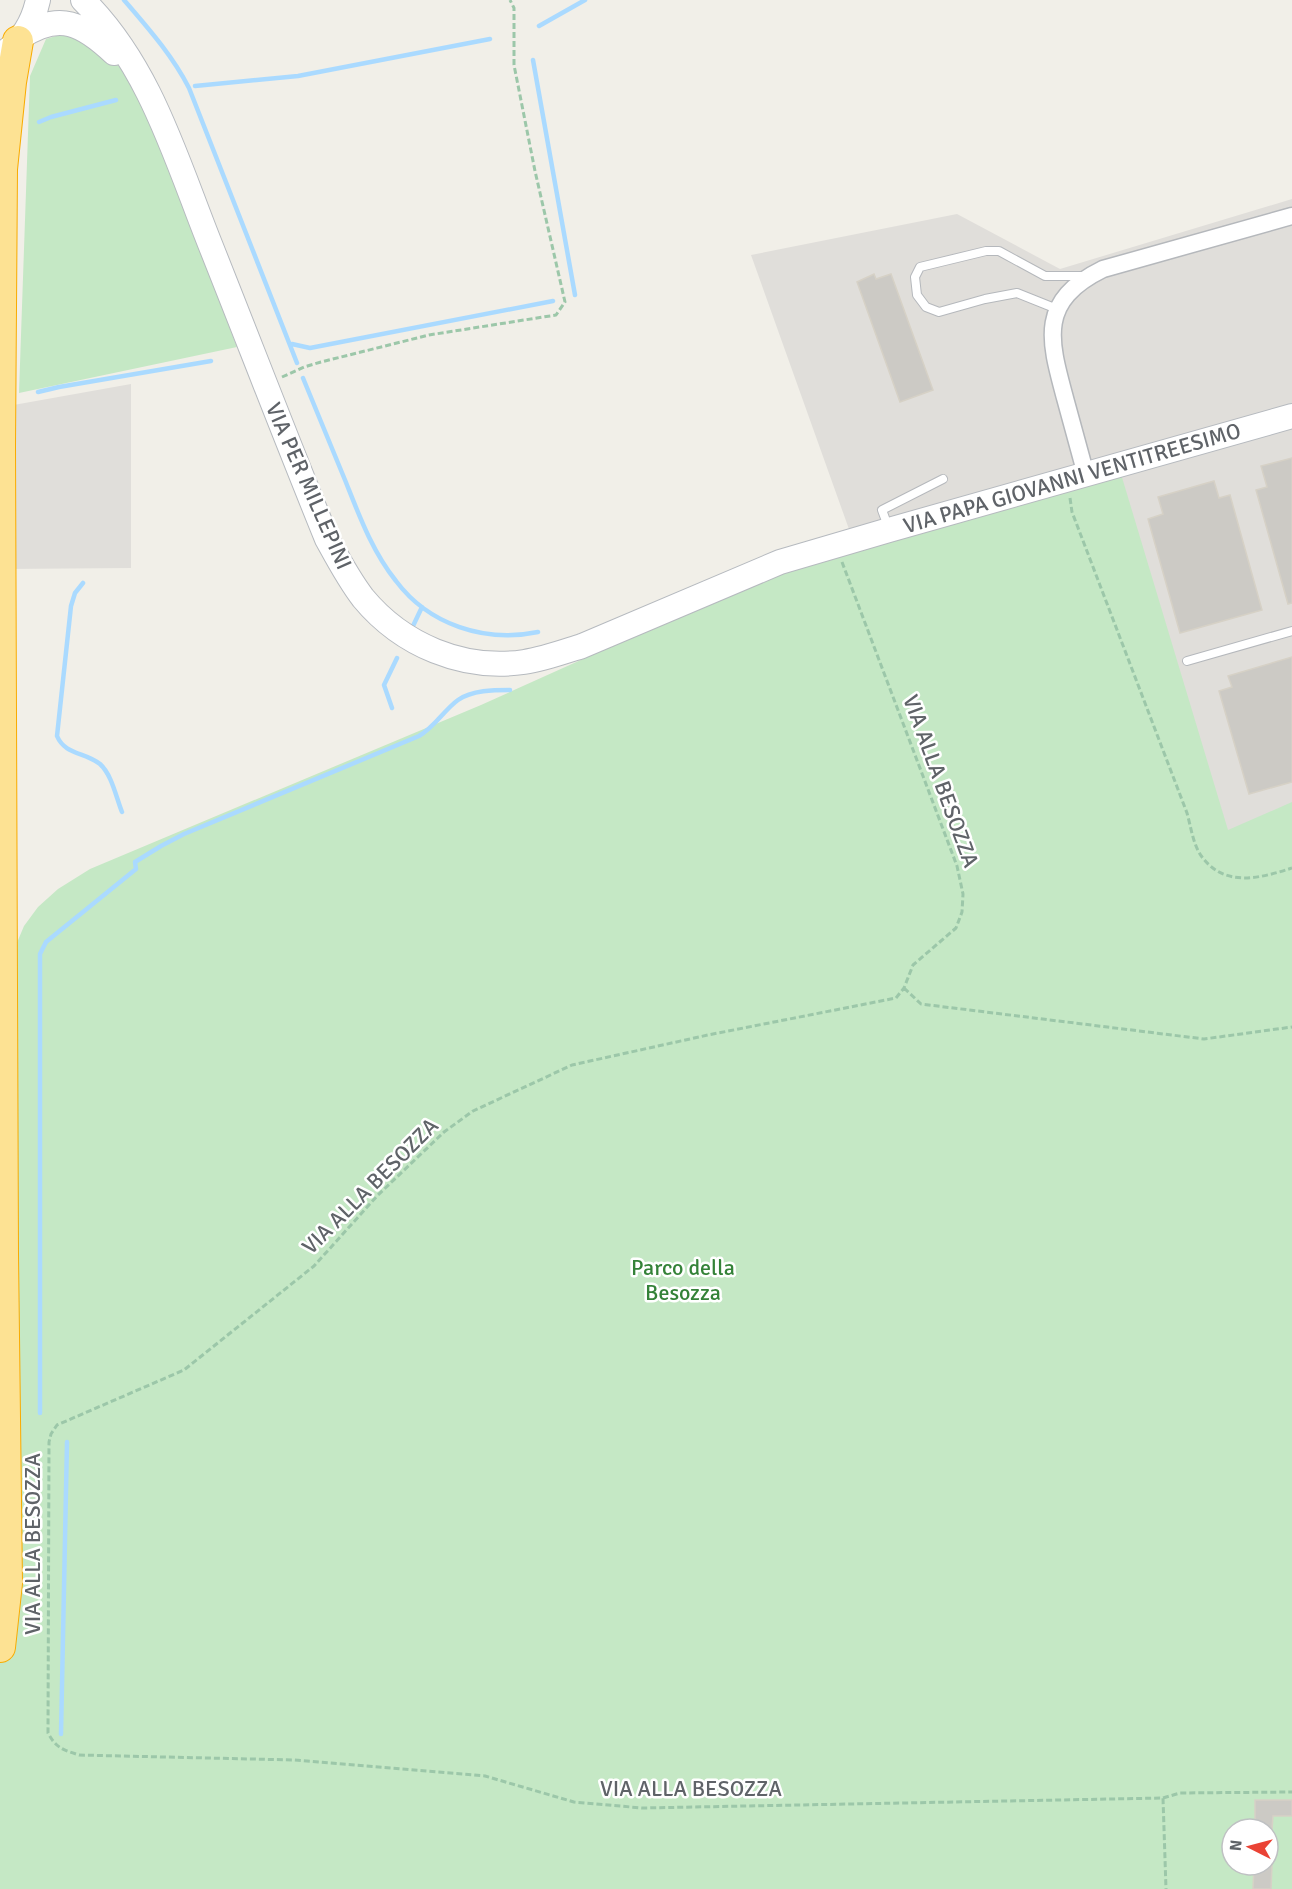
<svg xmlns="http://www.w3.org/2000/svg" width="1292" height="1889" font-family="Signika,sans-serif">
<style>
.industrial{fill:#e0deda}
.green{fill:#c5e8c5;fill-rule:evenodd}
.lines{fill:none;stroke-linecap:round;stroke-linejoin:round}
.stream{stroke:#aadaff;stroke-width:4.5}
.building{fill:#cccac5;stroke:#d6d1c6;stroke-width:1.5}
.lane-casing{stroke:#b5b8bc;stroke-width:10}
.street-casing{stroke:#b5b8bc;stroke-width:19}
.secondary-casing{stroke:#b6babf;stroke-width:26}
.highway-casing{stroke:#f9ab00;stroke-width:32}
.path{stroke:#9cc7a9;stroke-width:3;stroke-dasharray:6 3;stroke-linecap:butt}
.lane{stroke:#fff;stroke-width:8}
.street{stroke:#fff;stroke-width:16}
.secondary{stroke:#fff;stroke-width:24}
.highway{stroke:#fde293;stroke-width:30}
.labels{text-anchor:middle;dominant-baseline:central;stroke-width:5;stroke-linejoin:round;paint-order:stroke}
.street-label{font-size:22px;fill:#5f6368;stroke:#fff}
.park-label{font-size:22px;fill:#348238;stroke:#fff}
</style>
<rect width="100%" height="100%" fill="#f1efe8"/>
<path class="industrial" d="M 1292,199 L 1292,807 L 1226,833 L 855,546 L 751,255 L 957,214 L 1060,269 Z
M 131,384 L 131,568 L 6,569 L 8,406 Z"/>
<path class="green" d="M 73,31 L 96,44 L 137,84 L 237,347 L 19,393 L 30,76 L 46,39 Z
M 1118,464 L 1228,830 L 1292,802 L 1292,1889 L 0,1889 L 0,1054 L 16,945 L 24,926 L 38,907 L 58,889 L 90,869 L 481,705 L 812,556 ZM 1232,1829 L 1268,1829 L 1268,1865 L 1232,1865 Z"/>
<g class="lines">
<path class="stream" d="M 124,0 C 148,28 172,55 189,88 L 297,363
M 539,26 L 585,0
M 533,60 L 575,295
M 195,86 L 298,76 L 490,39
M 39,122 L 51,117 L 116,100
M 292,344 L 310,348 L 553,301
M 303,378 C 317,412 331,446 345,480 C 359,515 372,551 396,581 C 429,625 485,643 538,632
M 38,392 L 59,387 L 211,361
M 83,583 L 75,593 L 71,606 L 57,736 C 65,755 85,752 100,764 C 112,775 116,797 122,812
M 413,626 L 422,607
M 392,708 L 384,685 L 397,658
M 40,1413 L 40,954 L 46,942 L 136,869 L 135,862 L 161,846 L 184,834 L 419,736 C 435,727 444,710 458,700 C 472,690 494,690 510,690
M 61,1734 L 67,1442"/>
</g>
<path class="building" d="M 874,274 L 876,279 L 891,274 L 933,390 L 900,402 L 857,282 Z
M 1292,458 L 1292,603 L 1288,604 L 1256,490 L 1267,487 L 1261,466 Z
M 1214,481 L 1219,498 L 1230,495 L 1262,610 L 1180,633 L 1148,519 L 1163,514 L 1158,497 Z
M 1292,657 L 1292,782 L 1249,794 L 1219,691 L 1232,687 L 1228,676 Z
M 1255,1800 L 1292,1800 L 1292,1816 L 1273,1816 L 1272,1829 L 1255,1829 Z
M 1254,1865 L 1272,1865 L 1271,1889 L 1253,1889 Z"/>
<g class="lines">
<defs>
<path id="lane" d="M 1057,309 L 1017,293 L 985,299 L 939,312 L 926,307 L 917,295 L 915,277 L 920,267 L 986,251 L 999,251 L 1045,276 L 1084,276
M 889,529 L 882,510 L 943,479
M 1187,661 L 1292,631"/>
<path id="street" d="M 1086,475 C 1079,449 1072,424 1065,398 C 1049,339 1038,301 1103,269 L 1292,216"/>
<path id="secondary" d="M 83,0 C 150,66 176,159 210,244 C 249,342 287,441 327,539 C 338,559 349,580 363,598 C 402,645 463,671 524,662 C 544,659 563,652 582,646 L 780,562 L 889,530 L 1292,416
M 21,37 C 60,11 83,24 114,53
M 0,55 C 21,43 33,23 38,0"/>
<path id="highway" d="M 0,1647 L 7,1583 L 3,1254 L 0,446 L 2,169 L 11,82 L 18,41"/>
</defs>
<use href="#lane" class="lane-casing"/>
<use href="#street" class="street-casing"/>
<use href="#secondary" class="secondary-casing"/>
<use href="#highway" class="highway-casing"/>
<path class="path" d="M 282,377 L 304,367 L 321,362 L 429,335 L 556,315 L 565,302 L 535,171 L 514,65 L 514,8 L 510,0
M 1070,498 L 1072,512 L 1187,813 C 1191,827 1193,845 1202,857 C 1225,888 1261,878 1292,868
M 842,562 L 957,866 L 963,894 L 962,912 L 956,928 L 913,965 L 904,988 L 896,998 L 708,1035 L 572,1065 L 473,1111 L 444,1132 L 378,1195 L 314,1266 L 184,1370 L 57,1425 L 51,1434 L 49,1442 L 48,1733 C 56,1748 63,1750 79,1755 L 294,1760 L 485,1776 L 574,1802 L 642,1808 L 1163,1798 L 1166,1889
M 904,988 L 921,1004 L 1204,1039 L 1292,1027
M 1163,1798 L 1180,1793 L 1292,1792"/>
<use href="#lane" class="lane"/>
<use href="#street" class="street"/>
<use href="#secondary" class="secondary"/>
<use href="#highway" class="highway"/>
</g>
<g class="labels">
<g class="street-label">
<text transform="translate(1072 478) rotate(-16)">VIA PAPA GIOVANNI VENTITREESIMO</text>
<text transform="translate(309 486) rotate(66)">VIA PER MILLEPINI</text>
<text transform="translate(941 781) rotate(70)">VIA ALLA BESOZZA</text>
<text transform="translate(370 1186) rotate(-45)">VIA ALLA BESOZZA</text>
<text transform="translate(32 1544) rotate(-90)">VIA ALLA BESOZZA</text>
<text x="691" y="1788">VIA ALLA BESOZZA</text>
</g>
<g class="park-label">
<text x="683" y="1267">Parco della<tspan x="683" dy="25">Besozza</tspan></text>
</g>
</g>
<g transform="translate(1250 1847) rotate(276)"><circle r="28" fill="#ffffff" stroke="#bfc1c3" stroke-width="1.5"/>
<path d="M0-4.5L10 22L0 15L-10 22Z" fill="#ea4335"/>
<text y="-9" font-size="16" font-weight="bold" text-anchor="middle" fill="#5f6368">N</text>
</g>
</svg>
